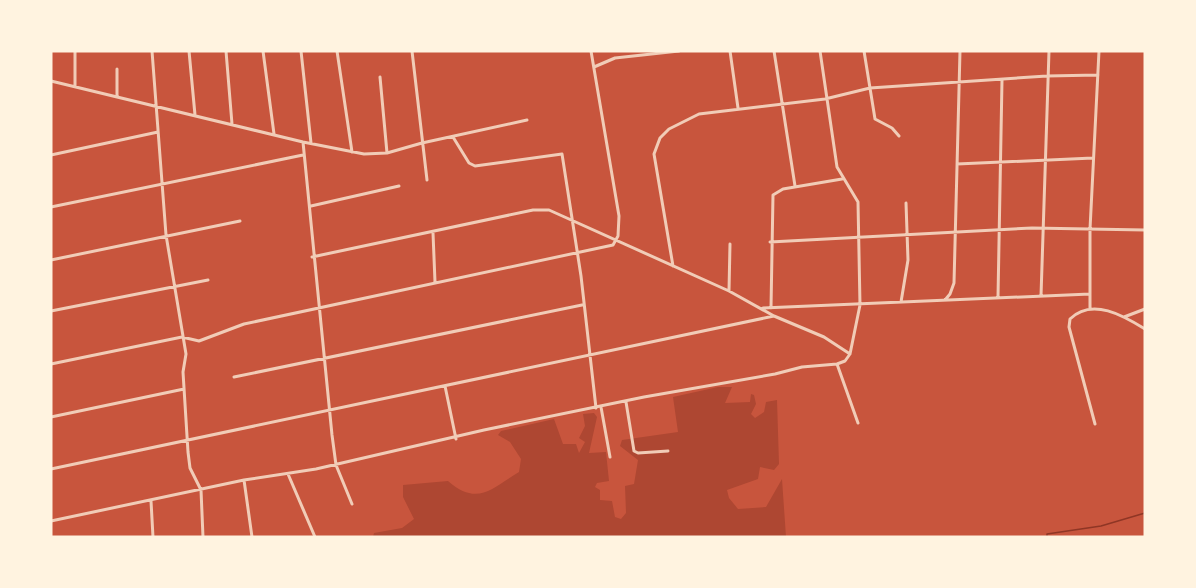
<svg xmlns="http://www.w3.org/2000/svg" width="1196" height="588" font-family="'Source Sans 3',sans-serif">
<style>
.green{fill:#ae4732}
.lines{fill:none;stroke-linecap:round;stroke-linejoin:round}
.stream{stroke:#8f3625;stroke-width:1.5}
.minor{stroke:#f1ccb7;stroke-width:3}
</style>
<rect width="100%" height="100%" fill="#c8553d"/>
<path class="green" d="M 718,387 L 732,387 L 725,403 L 750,402 L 751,394 L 754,395 L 756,404 L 751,414 L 755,418 L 764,412 L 766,402 L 777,400 L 779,464 L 774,470 L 760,467 L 758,479 L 727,490 L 729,498 L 738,509 L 766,507 L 782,479 L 786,537 L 373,537 L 374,533 L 402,528 L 414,519 L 403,497 L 403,485 L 448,481 C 478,507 492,488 519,472 L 521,459 L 510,442 L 498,435 L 501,431 L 554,419 L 563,444 L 576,444 L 579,453 L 585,442 L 579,438 L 585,426 L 583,414 L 594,413 L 597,417 L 589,453 L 606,452 L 609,481 L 597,483 L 595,487 L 600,490 L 600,500 L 612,501 L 615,517 L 621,519 L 626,513 L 625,486 L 634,484 L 638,460 L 620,446 L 622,440 L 678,432 L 673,397 Z"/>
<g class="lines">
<path class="stream" d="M 1047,537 L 1047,534 L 1101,526 L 1145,513"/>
<path class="minor" d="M 152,51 L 166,235 L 186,354 L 183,372 L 188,452 L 190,468 L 201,490 L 203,537
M 189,51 L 195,115
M 226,51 L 232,124
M 263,51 L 274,134
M 301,51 L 311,143
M 337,51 L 352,152
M 412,51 L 427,180
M 730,51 L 738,108
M 774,51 L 795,186
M 820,51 L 837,167 L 858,202 L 860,305 L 850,354
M 864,51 L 875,119 L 892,128 L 899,136
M 594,67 L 615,58 L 679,51
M 380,77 L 387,153
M 51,81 L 303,142 L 364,154 L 387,153 L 422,143 L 527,120
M 75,86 L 75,51
M 117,97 L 117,69
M 453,137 L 469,163 L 475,166 L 562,154 L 581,276 L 596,408
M 303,142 L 332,435 L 336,465 L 352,504
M 51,155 L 158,132
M 957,164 L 1093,158
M 311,206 L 399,186
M 51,207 L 303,155
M 433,233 L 435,282
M 770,242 L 1032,228 L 1145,230
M 51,260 L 240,221
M 673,266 L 654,154 L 660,138 L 669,129 L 699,114 L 825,99 L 870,88 L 1047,76 L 1098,75
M 729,291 L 730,244
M 1041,296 L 1049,51
M 998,297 L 1002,80
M 945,300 L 950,294 L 954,283 L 960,51
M 901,302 L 908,260 L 906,203
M 763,308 L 1090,294
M 771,308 L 773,195 L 783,189 L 842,179
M 1090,309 L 1090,229 L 1099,51
M 51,311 L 208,280
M 1124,317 L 1145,309
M 51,364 L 182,337 L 199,341 L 244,324 L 613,245 L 618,236 L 619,216 L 591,51
M 837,364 L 858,423
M 234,377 L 582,305
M 445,386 L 456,439
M 626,402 L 634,451 L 638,453 L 668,451
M 601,407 L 610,457
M 51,417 L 184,389
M 1095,424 L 1069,327 L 1070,319 C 1092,297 1124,316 1145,329
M 51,469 L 774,316
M 288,474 L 315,537
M 244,480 L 252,537
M 151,501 L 153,537
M 51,521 L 244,480 L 316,469 L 484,430 L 644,397 L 775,374 L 802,367 L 837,364 L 845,361 L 850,354 L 824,337 L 774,316 L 729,291 L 549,210 L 533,210 L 312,257"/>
</g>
<rect width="1196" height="588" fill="none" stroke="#fff3e0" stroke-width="105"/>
</svg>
